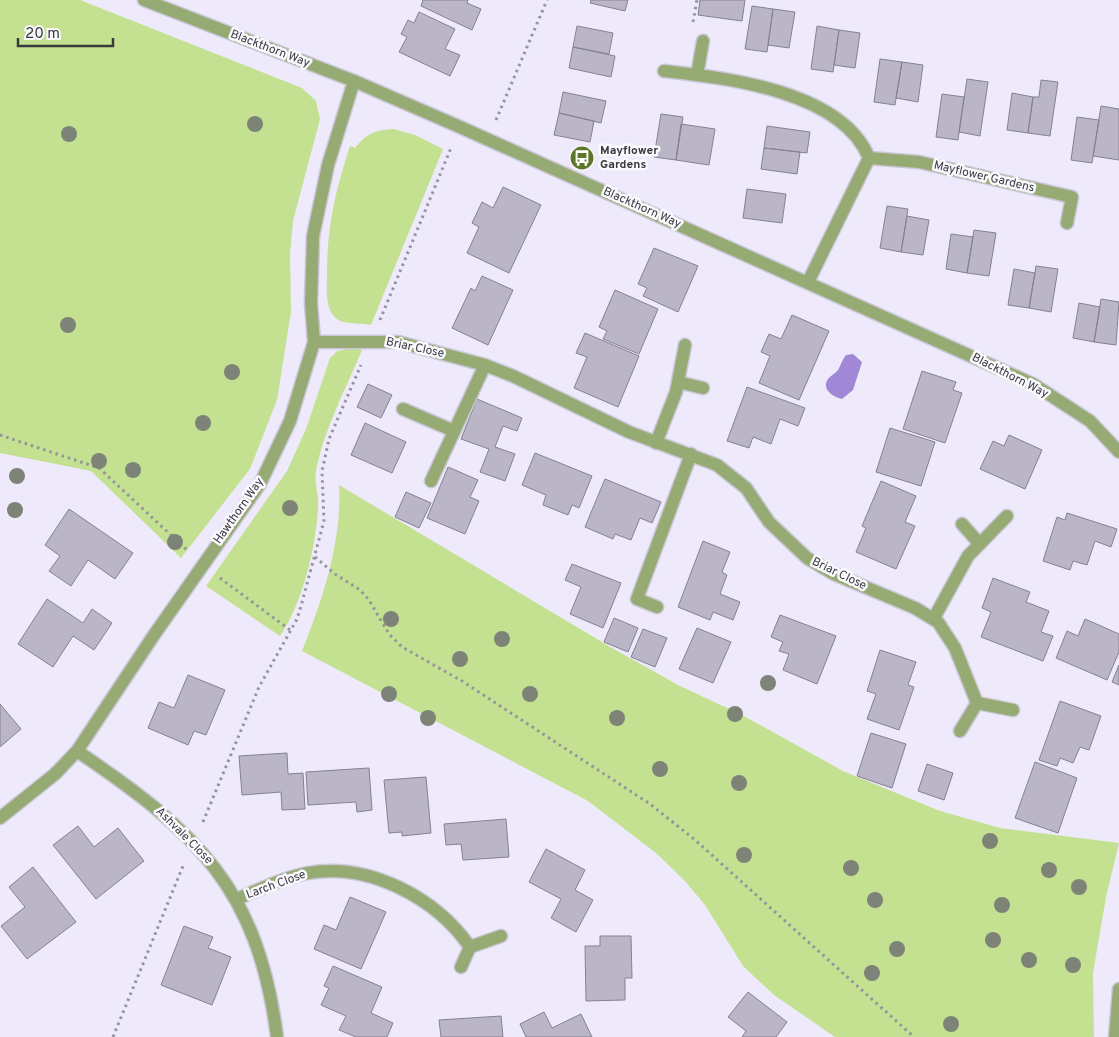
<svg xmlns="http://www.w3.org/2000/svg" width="1119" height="1037" font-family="Overpass,sans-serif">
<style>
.green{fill:#c3e190}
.water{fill:#a088d6}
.building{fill:#bab6c7;stroke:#858191}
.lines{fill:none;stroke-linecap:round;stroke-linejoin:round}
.minor-casing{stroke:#cac7d6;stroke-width:15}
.tertiary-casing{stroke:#cac7d6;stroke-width:15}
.path{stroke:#96939f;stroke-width:3;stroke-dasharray:2.5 4;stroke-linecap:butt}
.minor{stroke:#96ab74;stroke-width:12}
.tertiary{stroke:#96ab74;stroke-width:12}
.tree{fill:#7e8377}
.labels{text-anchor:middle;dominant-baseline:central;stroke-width:5;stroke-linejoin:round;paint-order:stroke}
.street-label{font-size:12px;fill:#3b3940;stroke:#faf9fd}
.poi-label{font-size:12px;font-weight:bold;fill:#3b3940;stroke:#faf9fd;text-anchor:start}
</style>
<rect width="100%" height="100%" fill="#eeeafb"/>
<path class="green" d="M 0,0 L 80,0 L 302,88 L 316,101 L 320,119 L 293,221 L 290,254 L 291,312 L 277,400 L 250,469 L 181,558 L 91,471 L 0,453 Z
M 394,129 L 415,135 L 443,149 L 371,325 C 362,323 348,324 340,321 C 324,312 327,290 327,275 C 327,227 335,192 350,146 L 355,148 C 367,133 375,130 394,129 Z
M 353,348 L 362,350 C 346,389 324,429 316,471 C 314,483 319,494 318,506 C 317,544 302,605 280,636 L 206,586 L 287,471 L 306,429 L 330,358 L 337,351 Z
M 339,485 L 612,648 L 680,686 L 742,715 L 843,771 L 940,811 L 979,822 L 1000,828 L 1119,843 L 1106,897 L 1093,973 L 1094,1037 L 835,1037 L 774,995 L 743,966 L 705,905 L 685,881 L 656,853 L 588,801 L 302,651 C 323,598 342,542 339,485 Z"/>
<path class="water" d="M 853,354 L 862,362 L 853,390 L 842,399 C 833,397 821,389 828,379 C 831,375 835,374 838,370 C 841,365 842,360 846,355 Z"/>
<path class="building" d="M 423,0 L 468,0 L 467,3 L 481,9 L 472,30 L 421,6 Z
M 591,0 L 628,0 L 625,11 L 590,3 Z
M 700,0 L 745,0 L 742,21 L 698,15 Z
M 752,6 L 773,9 L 767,52 L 745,49 Z
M 773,9 L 795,12 L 789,48 L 768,45 Z
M 419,12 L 455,29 L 445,49 L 460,55 L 450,76 L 399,52 L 407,37 L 401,34 L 408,20 L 414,23 Z
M 577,26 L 613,33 L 609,54 L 573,47 Z
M 817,26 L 839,30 L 833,72 L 811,69 Z
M 839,30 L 860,33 L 855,68 L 834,65 Z
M 573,47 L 615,56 L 611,77 L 569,68 Z
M 880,59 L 902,62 L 895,105 L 874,102 Z
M 902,62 L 923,65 L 918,102 L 896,98 Z
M 967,79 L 988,82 L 980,136 L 959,132 Z
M 1041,80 L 1058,82 L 1050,136 L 1028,133 L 1033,97 L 1039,97 Z
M 563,92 L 606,101 L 601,123 L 559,113 Z
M 1012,93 L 1033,97 L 1028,133 L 1007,130 Z
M 942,94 L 964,97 L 958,140 L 936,137 Z
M 1101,106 L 1119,109 L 1119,160 L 1093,156 Z
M 559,113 L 594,121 L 590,142 L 554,135 Z
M 661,114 L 683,117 L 676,160 L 654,157 Z
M 1077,117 L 1099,120 L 1092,163 L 1071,160 Z
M 681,124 L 715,129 L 709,165 L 676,160 Z
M 767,126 L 810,132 L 807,153 L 764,148 Z
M 764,148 L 800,152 L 797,174 L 761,169 Z
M 503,187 L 541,205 L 509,273 L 467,253 L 479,227 L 472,223 L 482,202 L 493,208 Z
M 747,189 L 786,194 L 782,223 L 743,218 Z
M 887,206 L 908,209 L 901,252 L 880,248 Z
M 907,216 L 929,220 L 923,255 L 901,252 Z
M 974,230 L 996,233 L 989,276 L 967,273 Z
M 951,234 L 973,237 L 967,273 L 946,269 Z
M 654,248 L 698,266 L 678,312 L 643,296 L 647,288 L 638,284 Z
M 1036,266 L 1058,269 L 1051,312 L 1029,308 Z
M 1014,269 L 1035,273 L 1029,308 L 1008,305 Z
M 482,276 L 513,290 L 488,345 L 452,328 L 471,288 L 475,291 Z
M 615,290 L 658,309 L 639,354 L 603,339 L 607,331 L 599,327 Z
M 1101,299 L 1119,302 L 1116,345 L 1094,342 Z
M 1079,303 L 1100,307 L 1094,342 L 1073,338 Z
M 792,315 L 829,331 L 799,400 L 759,383 L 770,356 L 761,352 L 769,334 L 781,339 Z
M 585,333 L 639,356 L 618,407 L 574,388 L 587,357 L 576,353 Z
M 922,371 L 956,382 L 953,390 L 962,393 L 945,443 L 903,429 Z
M 368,384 L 392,395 L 381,418 L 357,407 Z
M 747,387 L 805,408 L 798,426 L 780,419 L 771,444 L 753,437 L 749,448 L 727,441 Z
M 477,399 L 522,418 L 517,431 L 503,426 L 495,447 L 515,454 L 505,481 L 480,472 L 489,449 L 461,439 Z
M 365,423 L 406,442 L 392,473 L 351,455 Z
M 890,428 L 935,442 L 921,486 L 876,472 Z
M 1009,435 L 1042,450 L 1025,489 L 980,469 L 993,441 L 1004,446 Z
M 535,453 L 592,476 L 579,508 L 572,505 L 568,515 L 543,505 L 546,495 L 522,485 Z
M 448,467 L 478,480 L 470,497 L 479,501 L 465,534 L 427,518 Z
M 605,479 L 661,502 L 652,523 L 640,518 L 631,540 L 615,534 L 613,539 L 585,527 Z
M 881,481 L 916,496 L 905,522 L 915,526 L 896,569 L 856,552 L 866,528 L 862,526 Z
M 406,492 L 431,503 L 419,528 L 395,517 Z
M 69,509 L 133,553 L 115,579 L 88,560 L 71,586 L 49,571 L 60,556 L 45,545 Z
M 1067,513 L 1117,529 L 1111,547 L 1095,541 L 1087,565 L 1073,561 L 1070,570 L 1043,561 L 1057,517 L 1065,520 Z
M 703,541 L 730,552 L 722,572 L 727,575 L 720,594 L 740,602 L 733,620 L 713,612 L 710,620 L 678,607 Z
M 572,564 L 621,583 L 603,628 L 570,614 L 581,587 L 565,580 Z
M 993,578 L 1030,592 L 1026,602 L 1049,611 L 1041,632 L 1053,636 L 1043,661 L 981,637 L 991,612 L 982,608 Z
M 47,599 L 83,623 L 92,609 L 112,623 L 94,650 L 73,636 L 53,667 L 18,644 Z
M 780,615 L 836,636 L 817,684 L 783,670 L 789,654 L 779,651 L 783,642 L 771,637 Z
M 614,618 L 638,628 L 628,652 L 604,642 Z
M 1085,619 L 1119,634 L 1119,652 L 1107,680 L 1056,658 L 1067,631 L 1078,636 Z
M 697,628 L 731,642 L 713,683 L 679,669 Z
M 643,629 L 667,638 L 655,667 L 631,657 Z
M 880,650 L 916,662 L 908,685 L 914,687 L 899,730 L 867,719 L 876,694 L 867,691 Z
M 1119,665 L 1119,685 L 1112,682 Z
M 188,675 L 225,690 L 206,735 L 194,731 L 188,745 L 148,728 L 159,702 L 174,708 Z
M 1060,701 L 1101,716 L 1089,750 L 1080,747 L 1073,763 L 1060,758 L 1057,766 L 1039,760 Z
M 0,704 L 21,729 L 0,747 Z
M 871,733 L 906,744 L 892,788 L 857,776 Z
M 287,753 L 288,774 L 303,773 L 305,809 L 282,810 L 281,792 L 242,795 L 239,756 Z
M 1035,762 L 1077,778 L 1058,833 L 1015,818 Z
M 927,764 L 953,773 L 944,800 L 918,791 Z
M 369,768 L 372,810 L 357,812 L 356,802 L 308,805 L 306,772 Z
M 426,777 L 431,833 L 402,836 L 402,832 L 389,833 L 384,780 Z
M 506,819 L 509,857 L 463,860 L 461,844 L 446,845 L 444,824 Z
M 78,826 L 94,847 L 118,828 L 144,861 L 96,899 L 53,845 Z
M 546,849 L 585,870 L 575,890 L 593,900 L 576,932 L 551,918 L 561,899 L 529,882 Z
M 33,867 L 76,922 L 27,959 L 1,926 L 25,907 L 9,887 Z
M 350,897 L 386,912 L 361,969 L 314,949 L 324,925 L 336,930 Z
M 184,926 L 213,937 L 208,948 L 231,957 L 212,1005 L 161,985 Z
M 600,936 L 631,936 L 632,978 L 625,978 L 625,1000 L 586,1001 L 585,946 L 600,946 Z
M 333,966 L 382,987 L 371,1013 L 393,1023 L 387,1037 L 356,1037 L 339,1030 L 346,1016 L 321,1005 L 329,988 L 324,986 Z
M 748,992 L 787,1022 L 776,1037 L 742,1037 L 746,1031 L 728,1017 Z
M 544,1012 L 552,1028 L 581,1014 L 592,1037 L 526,1037 L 520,1024 Z
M 501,1016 L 503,1037 L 441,1037 L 439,1020 Z"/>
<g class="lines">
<defs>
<path id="minor" d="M 664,71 C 727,78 842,91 869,158 L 919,162 L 1072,197 L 1067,223
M 697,75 L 703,41
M 808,282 L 869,158
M 314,342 L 398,342 L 485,365 L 513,376 L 629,432 L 717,465 L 746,488 L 769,522 L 807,558 L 834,574 L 915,608 L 938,622 L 955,648 L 977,703 L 960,731
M 678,382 L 703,388
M 403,409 L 454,431
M 656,443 L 676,392 L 685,345
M 431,481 L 485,365
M 962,524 L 978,542
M 657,607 L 637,599 L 691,454
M 934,618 L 968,556 L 1007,516
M 977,703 L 1013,710
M 77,751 C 197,832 258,888 277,1037
M 0,818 L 55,774 L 77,751 L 154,635 L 260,484 L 290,421 L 314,342 L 311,303 L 313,236 L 328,165 L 354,81
M 237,899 C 260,889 283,878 308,873 C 369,862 436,898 470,947
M 461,967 L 470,947 L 501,936"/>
<path id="tertiary" d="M 144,0 L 354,81 L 460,127 L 1033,384 L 1090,421 L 1119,452
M 1115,1037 L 1119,989"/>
</defs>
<use href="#minor" class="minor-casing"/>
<use href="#tertiary" class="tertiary-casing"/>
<path class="path" d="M 693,22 L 697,0
M 496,120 L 547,0
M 380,320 L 451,148
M 0,435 L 99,468 L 187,550
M 315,557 L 335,574 L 360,590 L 369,600 L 389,634 L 402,647 L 462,681 L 650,804 L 694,839 L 914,1037
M 220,578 L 290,630
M 203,822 L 259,687 L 297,619 L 301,606 L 324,521 L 322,471 L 329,439 L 361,365
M 113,1037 L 183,866"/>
<use href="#minor" class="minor"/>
<use href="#tertiary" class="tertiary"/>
</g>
<g class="tree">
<circle cx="255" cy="124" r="8"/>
<circle cx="69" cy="134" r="8"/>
<circle cx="68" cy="325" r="8"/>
<circle cx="232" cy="372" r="8"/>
<circle cx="203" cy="423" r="8"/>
<circle cx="99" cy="461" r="8"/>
<circle cx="133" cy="470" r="8"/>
<circle cx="17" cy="476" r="8"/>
<circle cx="290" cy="508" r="8"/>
<circle cx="15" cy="510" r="8"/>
<circle cx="175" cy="542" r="8"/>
<circle cx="391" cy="619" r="8"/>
<circle cx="502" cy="639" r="8"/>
<circle cx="460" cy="659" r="8"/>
<circle cx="768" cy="683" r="8"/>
<circle cx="389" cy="694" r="8"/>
<circle cx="530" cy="694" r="8"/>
<circle cx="735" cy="714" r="8"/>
<circle cx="428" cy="718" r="8"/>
<circle cx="617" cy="718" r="8"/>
<circle cx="660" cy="769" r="8"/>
<circle cx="739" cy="783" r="8"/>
<circle cx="990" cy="841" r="8"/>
<circle cx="744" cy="855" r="8"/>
<circle cx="851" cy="868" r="8"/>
<circle cx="1049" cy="870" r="8"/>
<circle cx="1079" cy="887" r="8"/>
<circle cx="875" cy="900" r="8"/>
<circle cx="1002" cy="905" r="8"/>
<circle cx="993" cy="940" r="8"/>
<circle cx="897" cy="949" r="8"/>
<circle cx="1029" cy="960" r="8"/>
<circle cx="1073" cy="965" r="8"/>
<circle cx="872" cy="973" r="8"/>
<circle cx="951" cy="1024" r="8"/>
</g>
<defs>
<symbol id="bus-disc" viewBox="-11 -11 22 22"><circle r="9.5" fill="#5e772a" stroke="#faf9fd"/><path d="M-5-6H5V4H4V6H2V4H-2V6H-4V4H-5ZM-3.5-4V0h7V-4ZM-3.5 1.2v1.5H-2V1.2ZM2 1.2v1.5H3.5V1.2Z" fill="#fff"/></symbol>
</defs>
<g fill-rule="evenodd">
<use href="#bus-disc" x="568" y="144" width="28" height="28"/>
</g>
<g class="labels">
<g class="street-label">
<text transform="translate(270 49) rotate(21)">Blackthorn Way</text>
<text transform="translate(984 177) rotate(13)">Mayflower Gardens</text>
<text transform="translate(642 208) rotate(24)">Blackthorn Way</text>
<text transform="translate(415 348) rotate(12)">Briar Close</text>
<text transform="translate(1010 376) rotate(27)">Blackthorn Way</text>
<text transform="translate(239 511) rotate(-55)">Hawthorn Way</text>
<text transform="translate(839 574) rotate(26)">Briar Close</text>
<text transform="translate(184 836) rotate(45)">Ashvale Close</text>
<text transform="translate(276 885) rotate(-20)">Larch Close</text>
</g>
<g class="poi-label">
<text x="600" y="151">Mayflower<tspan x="600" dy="14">Gardens</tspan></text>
</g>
</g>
<path d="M18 38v8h95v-8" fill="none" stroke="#3b3940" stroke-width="2.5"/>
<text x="25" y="38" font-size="15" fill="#3b3940" stroke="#faf9fd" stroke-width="4" paint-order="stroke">20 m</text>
</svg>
